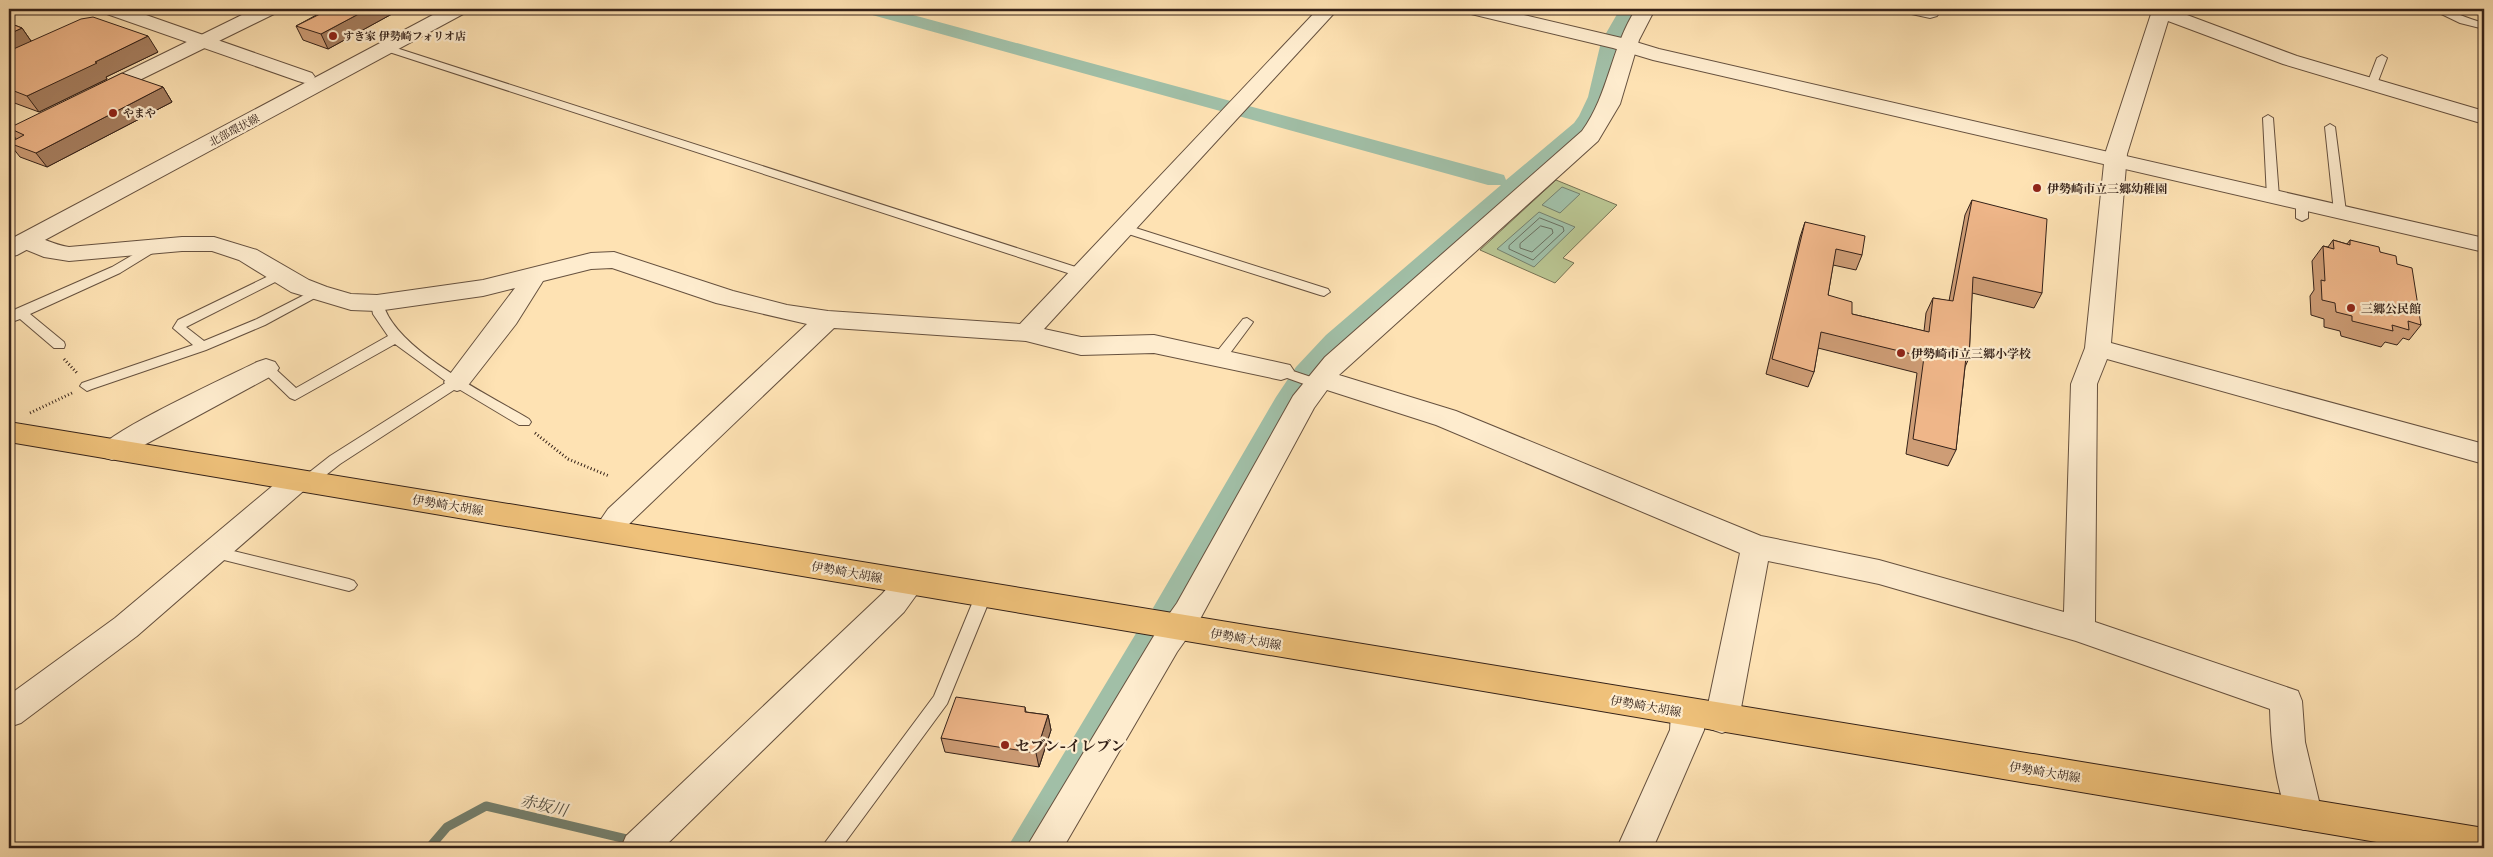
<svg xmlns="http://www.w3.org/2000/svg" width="2493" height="857" font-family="'Libre Caslon Text','Noto Serif JP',serif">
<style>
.green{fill:#b9c491;stroke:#767254}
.water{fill:#a1bfa7;stroke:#75806e}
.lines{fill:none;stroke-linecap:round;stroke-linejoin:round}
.shore{stroke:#6a7060;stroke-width:1}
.stream{stroke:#75806e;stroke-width:9}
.canal{fill:#a1bfa7;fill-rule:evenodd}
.service-casing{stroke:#66513f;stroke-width:2}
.minor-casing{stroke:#66513f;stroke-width:2}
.tertiary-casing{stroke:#66513f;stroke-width:2}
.primary-casing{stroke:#342118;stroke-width:2}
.path{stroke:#342118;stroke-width:3;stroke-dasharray:1 2.5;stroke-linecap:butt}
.service{fill:#feecce;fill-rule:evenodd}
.minor{fill:#feecce;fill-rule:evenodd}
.tertiary{fill:#feecce;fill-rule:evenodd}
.primary{fill:#efc17a;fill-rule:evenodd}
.wall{fill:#ce9d76;stroke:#342118}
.shaded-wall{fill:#a77f60;stroke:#342118}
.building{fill:#efb689;stroke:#342118}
.poi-dot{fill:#8f2418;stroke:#feecce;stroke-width:2}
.labels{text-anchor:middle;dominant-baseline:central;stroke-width:4.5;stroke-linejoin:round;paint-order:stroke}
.far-poi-label{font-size:11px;font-weight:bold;fill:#342118;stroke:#feecce;text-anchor:start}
.far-street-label{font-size:11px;fill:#342118;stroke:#feecce}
.poi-label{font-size:12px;font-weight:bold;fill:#342118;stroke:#feecce;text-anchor:start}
.street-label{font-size:12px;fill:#342118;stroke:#feecce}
.near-poi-label{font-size:15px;font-weight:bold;fill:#342118;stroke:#feecce;text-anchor:start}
.near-water-label{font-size:16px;font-style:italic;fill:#555043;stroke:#feecce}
</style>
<rect width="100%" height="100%" fill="#fee2b3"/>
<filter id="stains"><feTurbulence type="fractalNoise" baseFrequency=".004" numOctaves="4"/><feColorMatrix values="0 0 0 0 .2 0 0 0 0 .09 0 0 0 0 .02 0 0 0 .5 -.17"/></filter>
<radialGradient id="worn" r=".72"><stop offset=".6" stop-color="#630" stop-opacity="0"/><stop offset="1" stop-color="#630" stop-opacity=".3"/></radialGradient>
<path class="green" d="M 1556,180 L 1617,205 L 1563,258 L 1574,263 L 1555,283 L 1480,250 Z"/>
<path class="water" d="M 1562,187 L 1580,194 L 1560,213 L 1542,205 Z
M 1539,212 L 1575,227 L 1534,267 L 1497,249 Z"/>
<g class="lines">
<path class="shore" d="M 1540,218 L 1563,227 L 1564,231 L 1533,260 L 1509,249 L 1509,246 Z
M 1541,226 L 1552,229 L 1553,233 L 1532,252 L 1520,248 L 1520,244 Z"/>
<path class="stream" d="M 429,848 L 447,827 L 486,806 L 635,841"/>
<path class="canal" d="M 862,9 L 891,9 L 1504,175 L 1506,180 L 1574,123 L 1579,116 L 1588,97 L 1601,42 L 1620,9 L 1638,9 L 1620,42 L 1604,107 L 1588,131 L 1344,347 L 1314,379 L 1178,616 L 1168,620 L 1158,616 L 1153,608 L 1276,397 L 1296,367 L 1326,335 L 1501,185 L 1488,185 L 865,13 Z
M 1152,622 L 1163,625 L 1167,634 L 1042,848 L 1007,848 L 1141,625 Z"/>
<defs>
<path id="service" d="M 2431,9 C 2449,8 2467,19 2484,23 L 2484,29 L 2460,23 Z
M 387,45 L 1085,270 L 1087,273 L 1085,276 L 1077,276 L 383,50 L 383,46 Z
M 2382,55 L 2387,58 L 2377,84 L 2376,86 L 2368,86 L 2367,84 L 2377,58 Z
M 2268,115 L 2273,118 L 2279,197 L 2273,200 L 2267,197 L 2263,118 Z
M 2330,124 L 2335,127 L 2346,212 L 2340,215 L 2334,212 L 2325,127 Z
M 2302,200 L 2308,203 L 2308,218 L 2302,221 L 2296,218 L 2296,203 Z
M 1123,224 L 1328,289 L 1330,292 L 1324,296 L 1320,295 L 1119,231 L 1117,228 Z
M 155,242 L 159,243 L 161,246 L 159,249 L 120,273 L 30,314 L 64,342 L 65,345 L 64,348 L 54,348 L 20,319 L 9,323 L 9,314 L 16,309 L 112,267 Z
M 281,270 L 285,271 L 287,274 L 285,277 L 186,327 L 204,341 L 257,319 L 314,290 L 322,290 L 324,293 L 265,325 L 206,350 L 92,389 L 87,391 L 80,386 L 82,383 L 193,345 L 173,328 L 178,320 Z
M 377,299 L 383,303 C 394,349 489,395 529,419 L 531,422 L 529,425 L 519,425 L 457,388 L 340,464 L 312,486 L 302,486 L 300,482 L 302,478 L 330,456 L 447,382 L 395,344 L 295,400 L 290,398 L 259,368 L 266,364 L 271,365 L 296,388 L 388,336 L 373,314 L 371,303 Z
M 1247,318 L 1253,322 L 1251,325 L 1225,360 L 1215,360 L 1213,357 L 1215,354 L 1243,319 Z
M 1281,367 L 1323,381 L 1325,384 L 1318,389 L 1276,374 L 1274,371 Z
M 213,546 L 349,579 L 354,581 L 357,585 L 354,589 L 349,591 L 208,556 L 206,552 L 208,548 Z
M 984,588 L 989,590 L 992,594 L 947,704 L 841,848 L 821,848 L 934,696 L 976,594 L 979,590 Z"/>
<path id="minor" d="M 101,9 L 129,9 L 312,73 L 315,77 L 312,81 L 305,83 L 298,81 L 104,13 Z
M 1318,9 L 1338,9 L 1044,329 L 1081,337 L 1154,335 L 1290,365 L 1294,371 L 1290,377 L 1281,380 L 1154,353 L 1081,355 L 1026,341 L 834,328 L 628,525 C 619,538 614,544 598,539 L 593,531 L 608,509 L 807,324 L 716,303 L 612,268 L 591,269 L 543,281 L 516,324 L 466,388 L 457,391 L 448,388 L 444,382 L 515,288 L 483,296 L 377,311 L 351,310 L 291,292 L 239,260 L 212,251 L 182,251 L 69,261 L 44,257 L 17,246 L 13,241 L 17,236 C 34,231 51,245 69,247 L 182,237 L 214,237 L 257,250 L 309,280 L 327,287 L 351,294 L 377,295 L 483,280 L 591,253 L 614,252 L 733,291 L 787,305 L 828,311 L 1020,324 Z
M 1636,9 L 1655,9 L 1639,40 L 1620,104 L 1598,141 L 1339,375 L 1456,411 L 1761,536 L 1879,560 L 2064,612 L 2071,384 L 2085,348 L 2105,154 L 2151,14 L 2145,9 L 2171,9 L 2297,56 L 2484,111 L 2484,124 L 2283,64 L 2168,21 L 2127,154 L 2111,343 L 2484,444 L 2484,464 L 2107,359 L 2097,384 L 2095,622 L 2298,691 L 2302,701 L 2305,742 L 2322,814 L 2316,825 L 2304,830 L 2292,825 C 2276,792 2271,746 2270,709 L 2076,641 L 1879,584 L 1768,561 L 1739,719 L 1734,729 L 1722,733 L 1710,729 L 1705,719 L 1740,553 L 1436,425 L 1327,390 L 1314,408 L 1199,621 L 1177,652 L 1063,848 L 1026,848 L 1155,634 L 1177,603 L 1293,396 L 1325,357 L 1582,131 C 1609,94 1611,47 1636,9 Z
M 1904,9 L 1942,9 L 1937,16 L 1930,18 L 1907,13 Z
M 266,359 L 275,362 L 279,368 L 275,374 L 122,457 L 112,460 L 102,457 L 98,450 C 109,431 229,376 257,362 Z
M 298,470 L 308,473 L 312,480 L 308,487 L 137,636 L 21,723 L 9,727 L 9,695 L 115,618 L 288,473 Z
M 910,571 L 921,575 L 925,583 L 904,612 L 663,848 L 621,848 L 626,836 L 882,594 L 899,575 Z
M 1688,699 L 1700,703 L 1705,713 L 1704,730 L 1653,848 L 1617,848 L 1670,730 L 1671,713 L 1676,703 Z"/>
<path id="tertiary" d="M 254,9 L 279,9 L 276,13 L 105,97 L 98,99 L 91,97 L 88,93 L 91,89 Z
M 444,9 L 468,9 L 465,13 L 17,255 L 9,257 L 9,240 Z
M 1464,9 L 1498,9 L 1626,39 L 1659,49 L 2484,238 L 2484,252 L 1653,60 L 1613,48 L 1467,13 Z
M 46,113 L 54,114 L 57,119 L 54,124 L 9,143 L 9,129 Z"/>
<path id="primary" d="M 9,422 L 2484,828 L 2484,848 L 2412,848 L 9,442 Z"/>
</defs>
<use href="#service" class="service-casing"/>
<use href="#minor" class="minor-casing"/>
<use href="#tertiary" class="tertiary-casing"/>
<use href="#primary" class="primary-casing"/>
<path class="path" d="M 64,359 L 77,373
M 30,413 L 72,393
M 535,433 L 568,459 L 609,476"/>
<use href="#service" class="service"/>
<use href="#minor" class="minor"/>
<use href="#tertiary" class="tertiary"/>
<use href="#primary" class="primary"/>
</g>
<path class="wall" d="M 305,9 L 401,9 L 328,49 L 303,40 L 296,26 L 320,13 Z
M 9,23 L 22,28 L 31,41 L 158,52 L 106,77 L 107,79 L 39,112 L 9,101 Z
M 163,87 L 172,102 L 47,167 L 20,157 L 9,143 L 16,139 L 9,128 Z
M 1972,200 L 2042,293 L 2034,308 L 1972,293 L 1969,358 L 1965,367 L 1956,450 L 1948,466 L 1906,454 L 1917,373 L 1818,348 L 1814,372 L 1808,387 L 1766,374 L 1800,237 L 1805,222 L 1862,255 L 1856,270 L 1833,265 L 1828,295 L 1852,314 L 1924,331 L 1926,313 L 1933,298 L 1949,301 L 1965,215 Z
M 2333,240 L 2347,244 L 2350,240 L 2380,252 L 2397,264 L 2421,325 L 2409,340 L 2403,338 L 2397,345 L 2385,342 L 2381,347 L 2341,336 L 2340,331 L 2324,327 L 2324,319 L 2311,315 L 2310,296 L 2314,290 L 2312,261 L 2323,246 L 2328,247 Z
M 1025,707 L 1026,712 L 1048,715 L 1051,730 L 1039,767 L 945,752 L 941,738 Z"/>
<path class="shaded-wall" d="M 368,9 L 401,9 L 328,49 L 321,34 Z
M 22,28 L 33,44 L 9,55 L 9,34 Z
M 148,36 L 158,52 L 106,77 L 107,79 L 39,112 L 27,96 L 95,62 Z
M 163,87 L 172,102 L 47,167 L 36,153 Z
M 1048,715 L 1051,730 L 1039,767 L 1036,753 Z"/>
<path class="building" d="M 330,9 L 368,9 L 321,34 L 296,26 Z
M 93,17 L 148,36 L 95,62 L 97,63 L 27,96 L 9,89 L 9,51 L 81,19 Z
M 9,23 L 22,28 L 9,34 Z
M 122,73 L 163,87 L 36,153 L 9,143 L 24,135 L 9,128 Z
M 1972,200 L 2047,219 L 2042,293 L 1973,277 L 1969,358 L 1966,357 L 1956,450 L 1913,439 L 1924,357 L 1821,332 L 1814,372 L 1772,359 L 1805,222 L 1865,236 L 1862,255 L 1836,249 L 1828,295 L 1852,302 L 1852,314 L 1929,332 L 1933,298 L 1953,301 Z
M 2333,240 L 2350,245 L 2350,240 L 2379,247 L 2380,252 L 2396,256 L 2397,264 L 2412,268 L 2421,325 L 2408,321 L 2409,330 L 2392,325 L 2393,331 L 2352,321 L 2352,316 L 2336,312 L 2335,303 L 2322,300 L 2321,280 L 2325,281 L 2323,246 L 2334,249 Z
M 956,697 L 1025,707 L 1025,712 L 1048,715 L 1036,753 L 941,738 Z"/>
<g class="poi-dot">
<circle cx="333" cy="36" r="5"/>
<circle cx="113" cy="113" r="5"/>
<circle cx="2037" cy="188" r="5"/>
<circle cx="2351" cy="308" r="5"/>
<circle cx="1901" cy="353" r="5"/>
<circle cx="1005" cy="745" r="5"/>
</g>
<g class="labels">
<g class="far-poi-label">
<text x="343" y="36">すき家 伊勢崎フォリオ店</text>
<text x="123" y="113">やまや</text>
</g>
<g class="far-street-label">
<text transform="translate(234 130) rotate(-28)">北部環状線</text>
</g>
<g class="poi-label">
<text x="2047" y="188">伊勢崎市立三郷幼稚園</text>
<text x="2361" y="308">三郷公民館</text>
<text x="1911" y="353">伊勢崎市立三郷小学校</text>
</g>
<g class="street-label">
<text transform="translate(448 505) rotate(9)">伊勢崎大胡線</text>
<text transform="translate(847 572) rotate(10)">伊勢崎大胡線</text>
<text transform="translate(1246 639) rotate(10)">伊勢崎大胡線</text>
<text transform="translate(1646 706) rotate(10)">伊勢崎大胡線</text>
<text transform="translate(2045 772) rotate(9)">伊勢崎大胡線</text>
</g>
<g class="near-poi-label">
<text x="1015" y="745">セブン-イレブン</text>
</g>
<g class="near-water-label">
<text transform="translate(544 805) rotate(13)">赤坂川</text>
</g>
</g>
<rect width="2493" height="857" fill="none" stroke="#fee2b3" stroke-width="30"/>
<rect x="10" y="10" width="2473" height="837" fill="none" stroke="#342118" stroke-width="2.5"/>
<rect x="15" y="15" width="2463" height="827" fill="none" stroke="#342118"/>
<rect width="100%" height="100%" filter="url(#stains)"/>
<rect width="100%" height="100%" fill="url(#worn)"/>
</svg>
